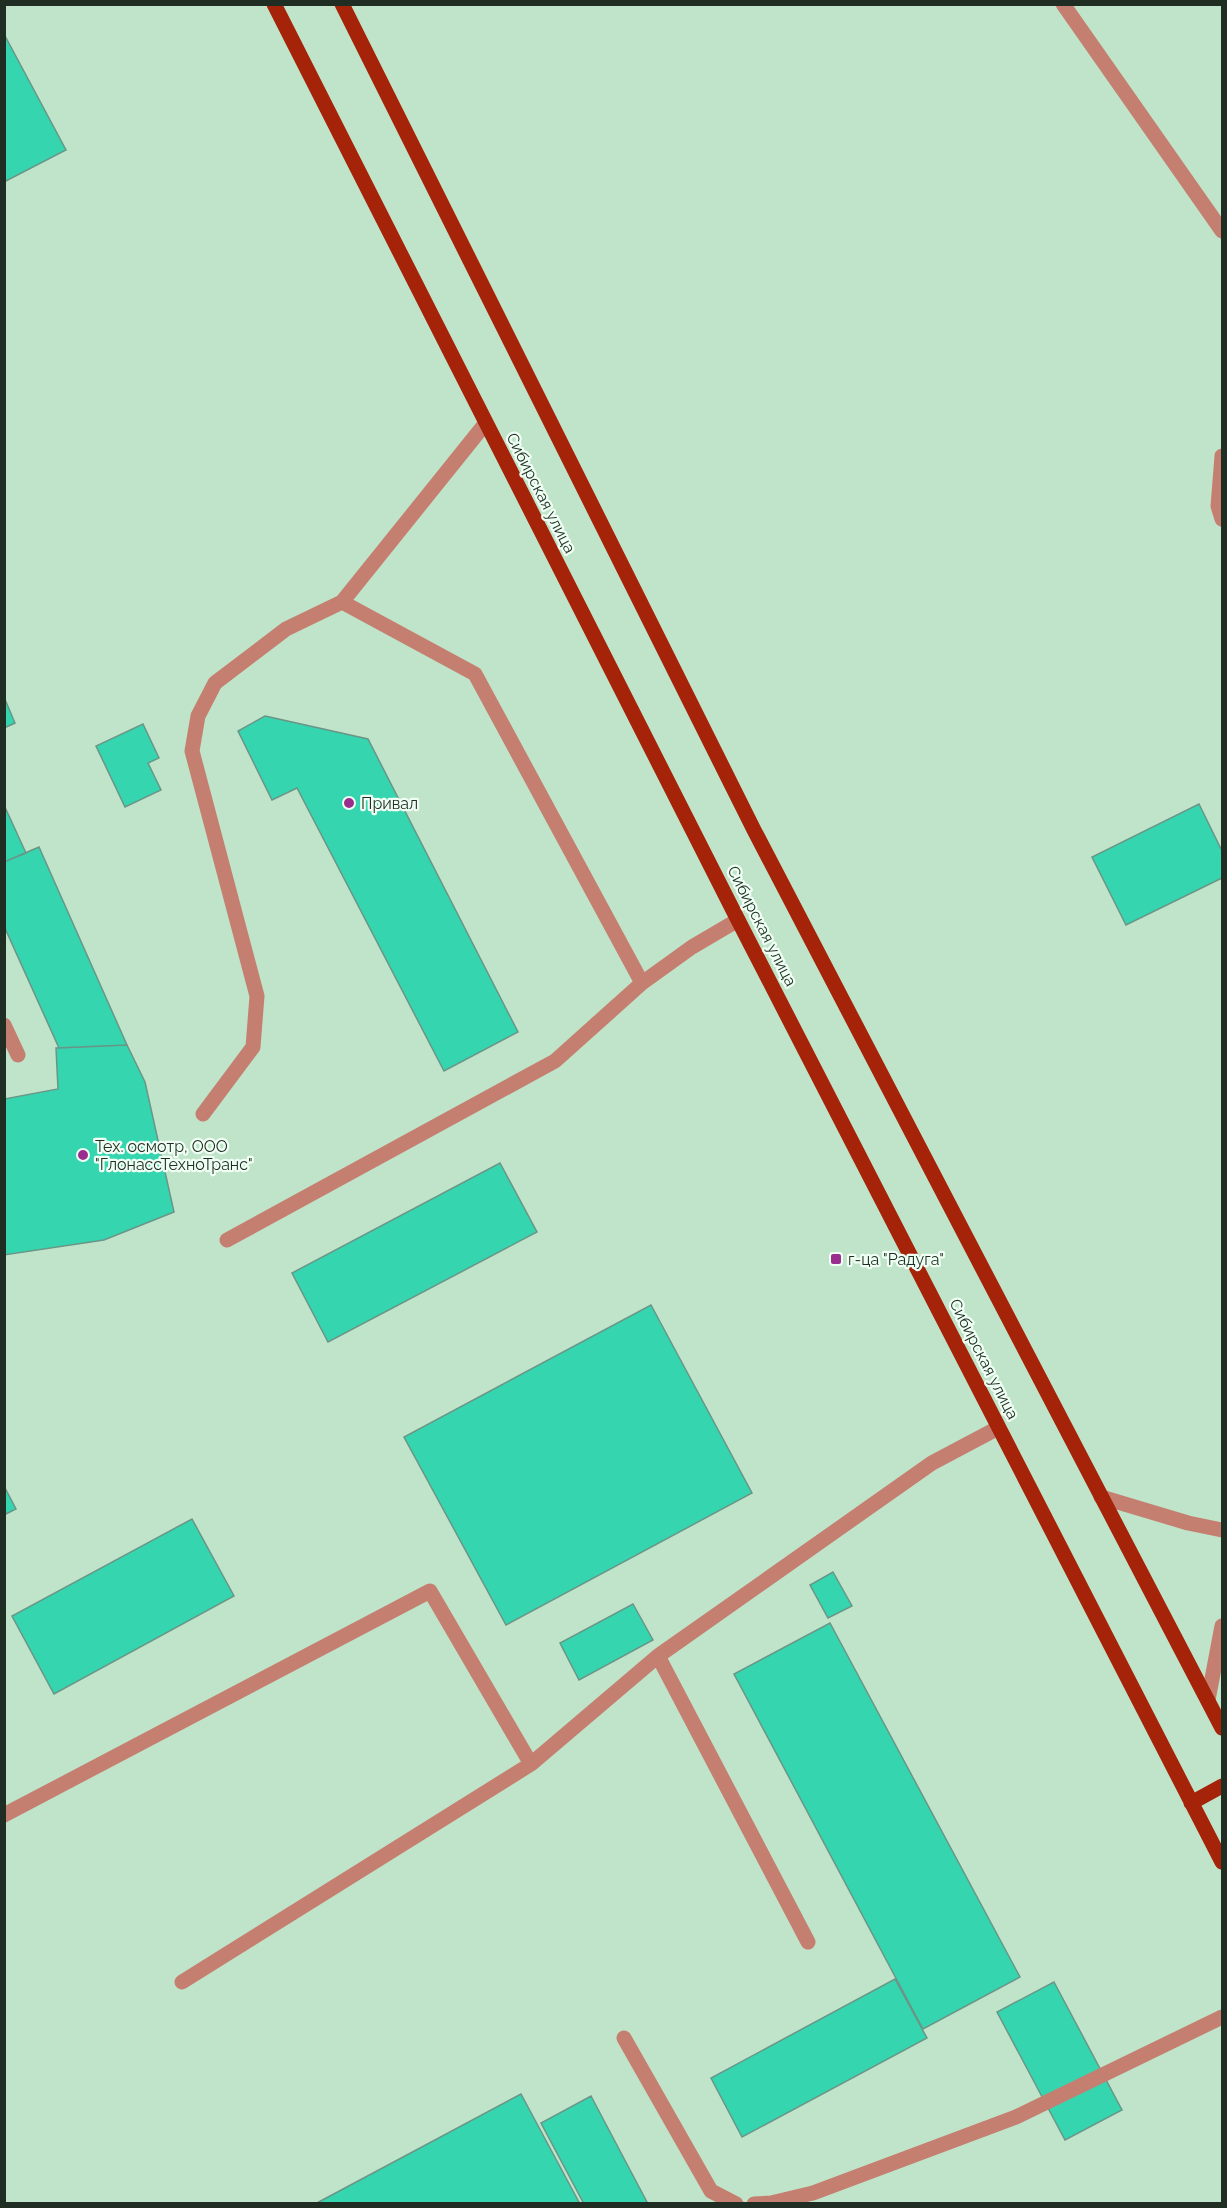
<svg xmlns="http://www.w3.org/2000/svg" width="1227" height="2208" font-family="Raleway,sans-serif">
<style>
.building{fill:#35d5b0;stroke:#699687;stroke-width:1.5}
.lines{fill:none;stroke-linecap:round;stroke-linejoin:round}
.minor{stroke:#c57f71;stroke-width:15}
.major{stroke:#a52308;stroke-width:15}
.poi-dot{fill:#9a2e8f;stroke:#f0fff4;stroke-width:2}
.labels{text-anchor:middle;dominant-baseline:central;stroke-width:4.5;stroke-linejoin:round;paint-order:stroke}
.street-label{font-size:16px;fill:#1f2d23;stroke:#f0fff4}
.poi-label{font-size:16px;fill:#1f2d23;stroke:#f0fff4;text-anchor:start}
</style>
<rect width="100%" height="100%" fill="#c0e4c9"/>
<path class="building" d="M 4,34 L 66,150 L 4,182 Z
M 4,697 L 15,723 L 4,728 Z
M 265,716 L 368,739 L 518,1032 L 444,1071 L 297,788 L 272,800 L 238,731 Z
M 143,724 L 159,758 L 148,763 L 161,790 L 125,807 L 96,746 Z
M 1199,804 L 1222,851 L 1222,878 L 1126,925 L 1092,857 Z
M 4,805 L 26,853 L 4,862 Z
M 39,847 L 127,1045 L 59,1048 L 4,926 L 4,862 Z
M 127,1045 L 145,1082 L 174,1212 L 104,1240 L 4,1255 L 4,1099 L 58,1089 L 56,1048 Z
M 500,1163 L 537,1232 L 328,1342 L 292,1273 Z
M 651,1305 L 752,1493 L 506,1625 L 404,1437 Z
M 4,1486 L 16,1509 L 4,1515 Z
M 192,1519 L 234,1596 L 54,1694 L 12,1616 Z
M 833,1572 L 852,1606 L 828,1618 L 810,1585 Z
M 633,1604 L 653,1640 L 579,1680 L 560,1643 Z
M 830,1623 L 1020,1977 L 923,2029 L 734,1674 Z
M 895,1979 L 927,2038 L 742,2137 L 711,2078 Z
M 1054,1982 L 1122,2110 L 1065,2140 L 997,2012 Z
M 521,2094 L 580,2204 L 315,2204 Z
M 591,2096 L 648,2204 L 584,2204 L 541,2123 Z"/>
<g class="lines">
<path class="minor" d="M 1063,4 L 1222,231
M 485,424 L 342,602 L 475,674 L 642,983
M 1222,456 L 1218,506 L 1222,519
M 4,1025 L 18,1055
M 203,1114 L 253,1047 L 257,996 L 192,751 L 198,716 L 215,683 L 286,629 L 342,602
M 227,1240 L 555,1061 L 642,983 L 692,947 L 738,920
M 1101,1497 L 1188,1523 L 1222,1530
M 1208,1700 L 1222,1626
M 4,1815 L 430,1591 L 531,1764
M 808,1942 L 658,1656 L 932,1463 L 998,1428
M 182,1982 L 531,1764 L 658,1656
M 624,2038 L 711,2191 L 736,2204
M 754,2204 L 771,2203 L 813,2193 L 1016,2117 L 1222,2017"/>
<path class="major" d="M 274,4 L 738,920 L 1222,1862
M 342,4 L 754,830 L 1222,1728
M 1191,1803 L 1222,1786"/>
</g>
<g class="poi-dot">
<circle cx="349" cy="803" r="6"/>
<circle cx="83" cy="1155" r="6"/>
<rect x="830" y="1253" width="12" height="12" rx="3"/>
</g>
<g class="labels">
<g class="street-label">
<text transform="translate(541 493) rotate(63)">Сибирская улица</text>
<text transform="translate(762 926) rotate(63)">Сибирская улица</text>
<text transform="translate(984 1359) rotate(63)">Сибирская улица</text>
</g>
<g class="poi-label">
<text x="361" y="803">Привал</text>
<text x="95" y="1146">Тех. осмотр, ООО<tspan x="95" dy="18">"ГлонассТехноТранс"</tspan></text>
<text x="848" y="1259">г-ца "Радуга"</text>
</g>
</g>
<rect width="1227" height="2208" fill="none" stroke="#1f2d23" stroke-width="12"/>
</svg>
